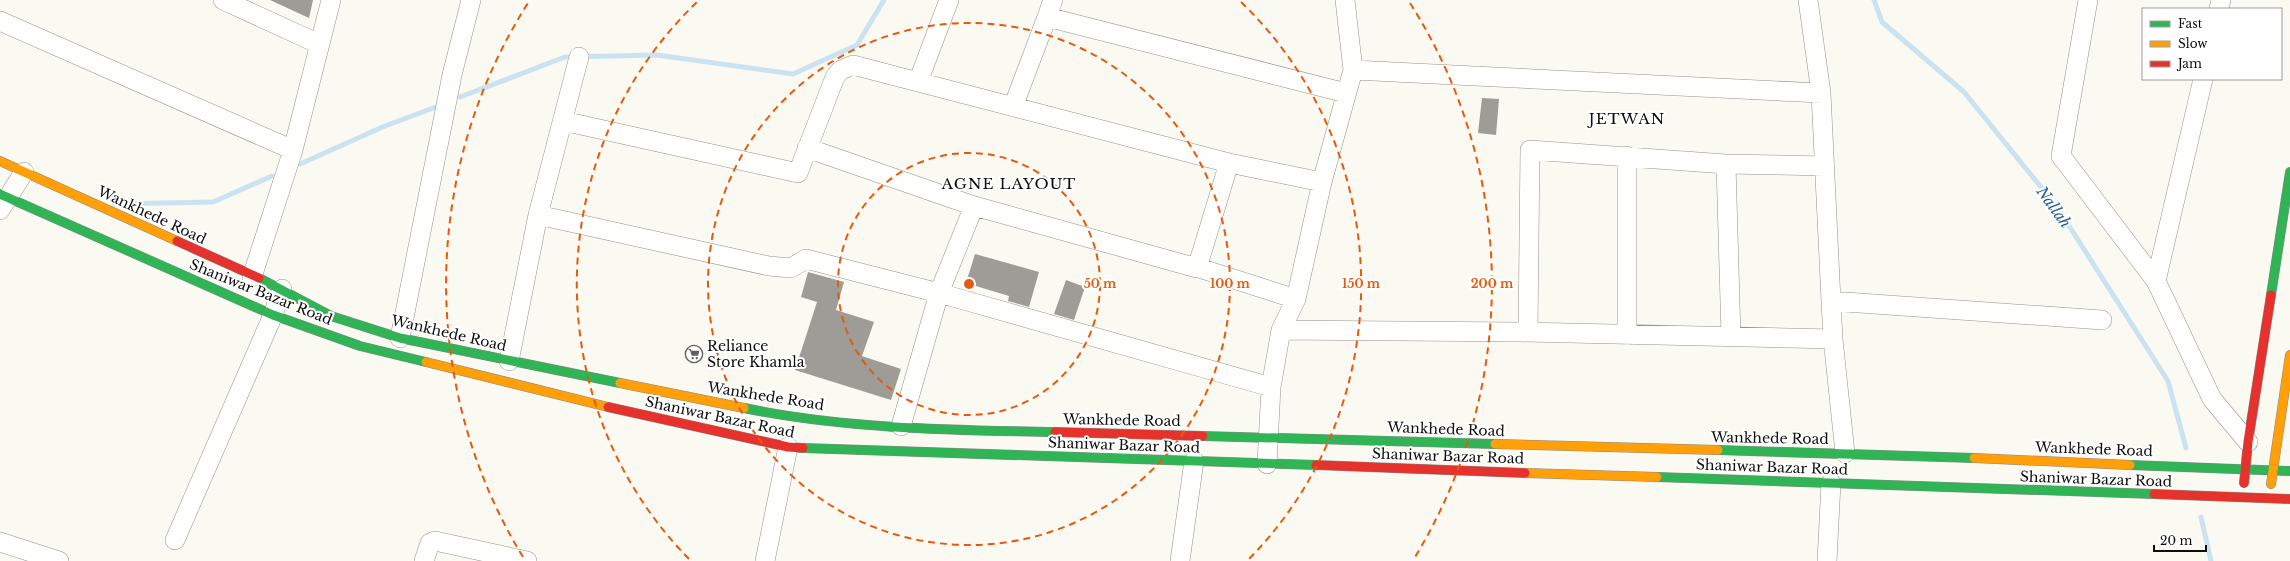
<svg xmlns="http://www.w3.org/2000/svg" width="2290" height="561" font-family="'Libre Baskerville',serif">
<style>
.lines{fill:none;stroke-linecap:round;stroke-linejoin:round}
.stream{stroke:#cbe3f1;stroke-width:5}
.building{fill:#9d9c97}
.street-casing{stroke:#949390;stroke-width:20}
.fast-casing{stroke:#8a8a87;stroke-width:10}
.slow-casing{stroke:#8a8a87;stroke-width:10}
.jam-casing{stroke:#8a8a87;stroke-width:10}
.street{stroke:#fefefd;stroke-width:19}
.fast{stroke:#30b455;stroke-width:9}
.slow{stroke:#ff9f0a;stroke-width:9}
.jam{stroke:#e5322d;stroke-width:9}
.ring{fill:none;stroke:#e8590c;stroke-width:2;stroke-dasharray:7 5}
.labels{text-anchor:middle;dominant-baseline:central;stroke-width:4;stroke-linejoin:round;paint-order:stroke}
.street-label{font-size:14px;fill:#0d0d0d;stroke:#fff}
.poi-label{font-size:14px;fill:#0d0d0d;stroke:#fff;text-anchor:start}
.neighbourhood-label{font-size:15px;letter-spacing:1px;fill:#0d0d0d;stroke:#fff}
.water-label{font-size:15px;font-style:italic;fill:#206094;stroke:#fff}
.centre{fill:#e8590c;stroke:#fff;stroke-width:2}
.ring-label{font-size:12px;text-anchor:middle;font-weight:bold;fill:#e8590c;stroke:#fff;stroke-width:4;stroke-linejoin:round;paint-order:stroke}
</style>
<rect width="100%" height="100%" fill="#faf9f2"/>
<g class="lines">
<path class="stream" d="M 1874,0 L 1882,22 L 1964,92 L 2057,207 L 2168,381 L 2186,448
M 460,97 L 565,57 L 657,55 L 793,74 L 857,45 L 884,0
M 300,164 L 385,126 L 436,107
M 114,204 L 213,202 L 272,176
M 2201,517 L 2211,561"/>
</g>
<path class="building" d="M 270,0 L 313,0 L 309,18 Z
M 1482,98 L 1499,99 L 1496,135 L 1478,133 Z
M 975,254 L 1039,272 L 1029,307 L 1008,301 L 1009,296 L 966,283 Z
M 808,272 L 844,282 L 836,310 L 874,322 L 862,356 L 901,369 L 891,400 L 795,370 L 817,302 L 801,297 Z
M 1066,280 L 1085,287 L 1074,320 L 1054,314 Z"/>
<g class="lines">
<defs>
<path id="street" d="M 223,0 L 319,44
M 1053,0 L 1047,17 L 1346,93
M 1808,0 L 1821,93 L 1831,301
M 2088,0 L 2061,156 L 2156,281
M 2219,9 L 2221,0
M 0,21 L 293,150
M 1353,70 L 1821,93
M 2203,79 L 2156,281 L 2212,399 L 2248,442
M 918,82 L 949,0
M 1013,107 L 1047,17
M 563,121 L 798,173 L 835,77 L 841,70 L 853,65 L 1229,163 L 1197,268 L 974,206 L 807,148
M 1627,156 L 1627,335
M 1229,163 L 1322,182
M 1726,164 L 1731,336
M 0,210 L 24,172
M 538,215 L 579,57
M 1196,267 L 1296,299 L 1281,330
M 252,277 L 293,150 L 331,0
M 1296,299 L 1322,182 L 1353,70 L 1345,0
M 1528,332 L 1530,150 L 1726,164 L 1825,166
M 400,338 L 452,75 L 471,0
M 509,361 L 538,215 L 769,266 L 791,268 L 806,259 L 939,293 L 974,206
M 901,426 L 939,293 L 1271,387
M 1845,453 L 1833,339 L 1831,301 L 2102,320
M 1267,464 L 1271,387 L 1281,330 L 1519,332 L 1833,339
M 175,540 L 273,315 L 282,289
M 0,542 L 59,561
M 424,561 L 430,543 L 435,541 L 527,561
M 765,561 L 788,447
M 1180,561 L 1194,461
M 1827,561 L 1831,483"/>
<path id="fast" d="M 0,194 L 273,315 L 360,346 L 426,362
M 259,278 L 331,316 L 400,338 L 620,383
M 2271,295 L 2290,172
M 744,408 C 846,429 951,430 1055,432
M 1203,436 L 1495,444
M 803,448 L 1316,465
M 1718,450 L 1974,458
M 2130,465 L 2290,471
M 1657,477 L 2154,494"/>
<path id="slow" d="M 0,161 L 177,241
M 426,362 L 608,407
M 620,383 L 744,408
M 1495,444 L 1718,450
M 1974,458 L 2130,465
M 1525,473 L 1657,477
M 2271,484 L 2290,355"/>
<path id="jam" d="M 177,241 L 259,278
M 608,407 L 788,447 L 803,448
M 1055,432 L 1203,436
M 1316,465 L 1525,473
M 2244,483 L 2248,442 L 2271,295
M 2154,494 L 2290,499"/>
</defs>
<use href="#street" class="street-casing"/>
<use href="#fast" class="fast-casing"/>
<use href="#slow" class="slow-casing"/>
<use href="#jam" class="jam-casing"/>
<use href="#street" class="street"/>
<use href="#fast" class="fast"/>
<use href="#slow" class="slow"/>
<use href="#jam" class="jam"/>
</g>
<g class="ring">
<circle cx="969" cy="284" r="131"/>
<circle cx="969" cy="284" r="261"/>
<path d="M689 559A392 392 0 0 1 697 2M1241 2A392 392 0 0 1 1249 559"/>
<path d="M523 557A523 523 0 0 1 528 3M1410 3A523 523 0 0 1 1415 557"/>
</g>
<defs>
<symbol id="supermarket-ring" viewBox="-11 -11 22 22"><circle r="9.5" fill="#fff" stroke="#60605d" stroke-width="1.5"/><path d="M-6-5.5h2.5l.6 2H6L4.5 2H-2.5L-4.4-4H-6ZM-1.5 3.2a1.3 1.3 0 1 0 .1 0ZM3 3.2a1.3 1.3 0 1 0 .1 0Z" fill="#60605d"/></symbol>
</defs>
<g fill-rule="evenodd">
<use href="#supermarket-ring" x="684" y="344" width="20" height="20"/>
</g>
<g class="labels">
<g class="street-label">
<text transform="translate(152 215) rotate(25)">Wankhede Road</text>
<text transform="translate(261 292) rotate(22)">Shaniwar Bazar Road</text>
<text transform="translate(449 333) rotate(13)">Wankhede Road</text>
<text transform="translate(766 396) rotate(9)">Wankhede Road</text>
<text transform="translate(720 417) rotate(12)">Shaniwar Bazar Road</text>
<text transform="translate(1122 420) rotate(1)">Wankhede Road</text>
<text transform="translate(1446 429) rotate(2)">Wankhede Road</text>
<text transform="translate(1770 438) rotate(1)">Wankhede Road</text>
<text transform="translate(1124 445) rotate(2)">Shaniwar Bazar Road</text>
<text transform="translate(2094 449) rotate(2)">Wankhede Road</text>
<text transform="translate(1448 456) rotate(2)">Shaniwar Bazar Road</text>
<text transform="translate(1772 467) rotate(2)">Shaniwar Bazar Road</text>
<text transform="translate(2096 479) rotate(2)">Shaniwar Bazar Road</text>
</g>
<g class="poi-label">
<text x="707" y="346">Reliance<tspan x="707" dy="16">Store Khamla</tspan></text>
</g>
<g class="neighbourhood-label">
<text x="1627" y="118">JETWAN</text>
<text x="1009" y="183">AGNE LAYOUT</text>
</g>
<g class="water-label">
<text transform="translate(2054 207) rotate(54)">Nallah</text>
</g>
</g>
<circle cx="969" cy="284" r="6" class="centre"/>
<g class="ring-label">
<text x="1100" y="288">50 m</text>
<text x="1230" y="288">100 m</text>
<text x="1361" y="288">150 m</text>
<text x="1492" y="288">200 m</text>
</g>
<rect x="2142" y="8" width="140" height="72" fill="#ffffff" stroke="#9e9e9e"/>
<rect x="2150" y="21" width="20" height="6" fill="#30b455" stroke="#9e9e9e"/>
<text x="2178" y="28" font-size="12" fill="#0d0d0d">Fast</text>
<rect x="2150" y="41" width="20" height="6" fill="#ff9f0a" stroke="#9e9e9e"/>
<text x="2178" y="48" font-size="12" fill="#0d0d0d">Slow</text>
<rect x="2150" y="61" width="20" height="6" fill="#e5322d" stroke="#9e9e9e"/>
<text x="2178" y="68" font-size="12" fill="#0d0d0d">Jam</text>
<path d="M2154 545v6h52v-6" fill="none" stroke="#0d0d0d" stroke-width="2"/>
<text x="2160" y="545" font-size="12" fill="#0d0d0d" stroke="#ffffff" stroke-width="3" paint-order="stroke">20 m</text>
</svg>
